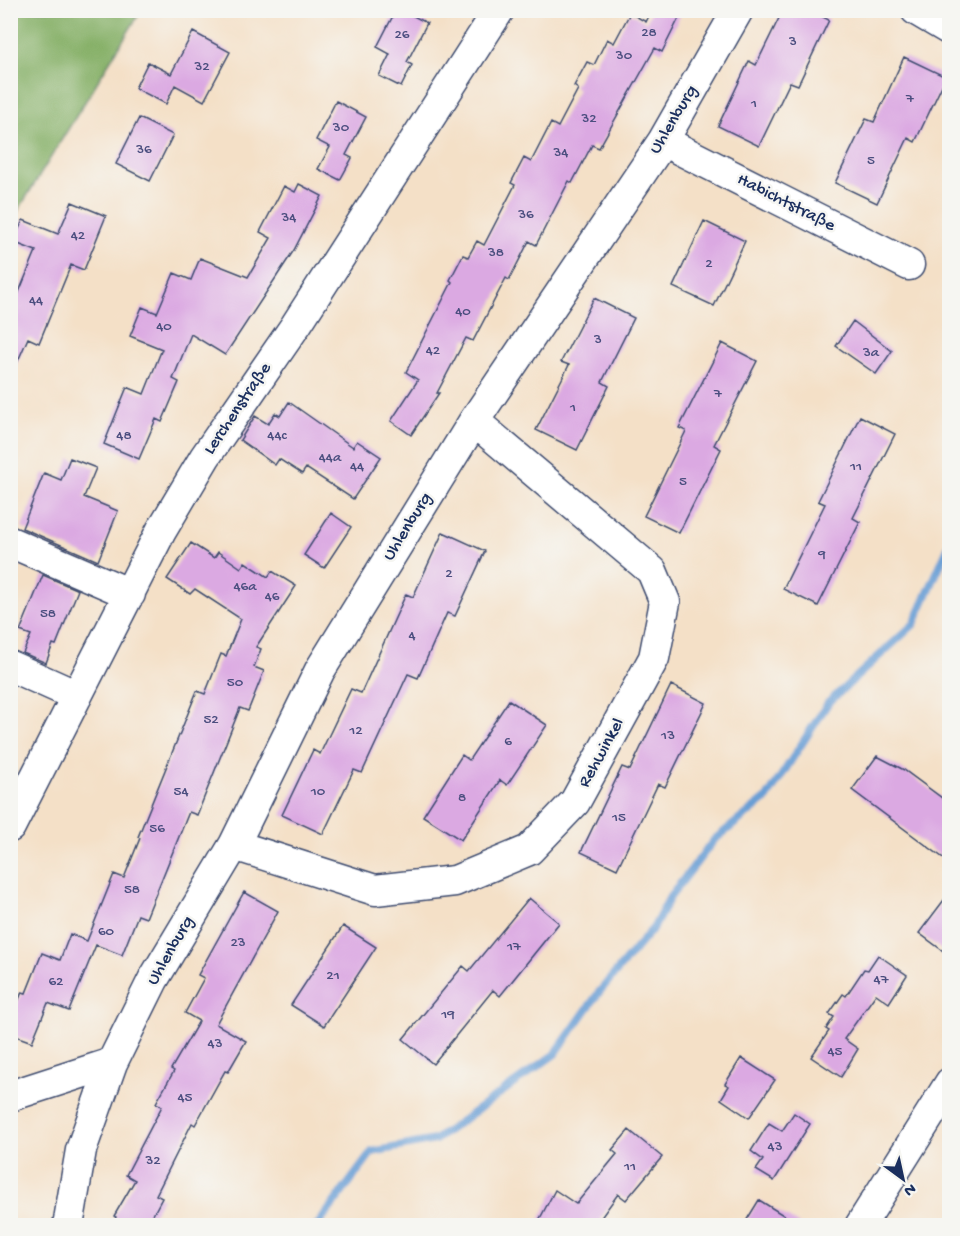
<svg xmlns="http://www.w3.org/2000/svg" width="960" height="1236" font-family="'Gochi Hand',sans-serif">
<style>
.forest{fill:#86b068;stroke:#507063;stroke-width:1.5}
.lines{fill:none;stroke-linecap:round;stroke-linejoin:round}
.stream{stroke:#689dd4;stroke-width:8}
.building{fill:#dba9e2}
.minor-casing{stroke:#3c4a6e;stroke-width:33}
.minor{stroke:#fff;stroke-width:30}
.labels{text-anchor:middle;dominant-baseline:central;stroke-width:5;stroke-linejoin:round;paint-order:stroke}
.number-label{font-size:15px;fill:#4b4e7f}
.street-label{font-size:18px;fill:#1b2f5e;stroke:#f6f6f2}
</style>
<rect width="100%" height="100%" fill="#f6f6f2"/>
<filter id="ink" filterUnits="userSpaceOnUse"><feTurbulence type="fractalNoise" baseFrequency=".0167" numOctaves="2"/><feDisplacementMap in="SourceGraphic" scale="12" xChannelSelector="R" yChannelSelector="G"/><feConvolveMatrix kernelMatrix="1 2 1 2 8 2 1 2 1" color-interpolation-filters="sRGB"/></filter>
<filter id="wash" filterUnits="userSpaceOnUse"><feTurbulence type="fractalNoise" baseFrequency=".008" numOctaves="4" result="noise"/><feDisplacementMap in="SourceGraphic" scale="24" xChannelSelector="R" yChannelSelector="G"/><feGaussianBlur stdDeviation="1.35" result="paint"/><feColorMatrix in="noise" values="0 0 0 0 0 0 0 0 0 0 0 0 0 0 0 0 0 1.4 0 .05"/><feComposite in="paint" operator="in"/></filter>
<g filter="url(#wash)">
<rect width="100%" height="100%" fill="#f4e0c7"/>
<path class="forest" d="M 11,10 L 141,11 L 11,222 L 10,11 Z"/>
<g class="lines">
<path class="stream" d="M 317,1226 L 372,1152 L 435,1140 L 555,1054 L 600,991 L 654,927 L 670,897 L 714,840 L 767,798 L 828,703 L 914,624 L 950,543"/>
</g>
<g id="blocks">
<path class="building" d="M 396,10 L 402,10 L 427,23 L 407,62 L 412,65 L 401,87 L 379,76 L 390,54 L 377,47 Z
M 652,10 L 683,10 L 662,52 L 655,48 L 599,148 L 592,145 L 572,183 L 569,181 L 536,245 L 529,241 L 509,280 L 506,278 L 473,341 L 466,338 L 437,393 L 439,393 L 411,435 L 391,421 L 418,380 L 406,372 L 452,282 L 450,280 L 463,255 L 468,257 L 477,241 L 484,245 L 515,185 L 511,183 L 524,158 L 531,162 L 551,123 L 558,127 L 578,89 L 574,86 L 587,62 L 594,65 L 607,39 L 614,43 L 630,13 L 646,22 Z
M 783,10 L 809,10 L 829,20 L 798,85 L 790,82 L 759,146 L 718,126 L 749,61 L 756,65 Z
M 193,32 L 230,52 L 204,101 L 175,85 L 166,104 L 135,88 L 148,62 L 171,74 Z
M 904,57 L 946,77 L 915,142 L 908,138 L 877,203 L 835,183 L 866,119 L 874,122 Z
M 336,101 L 366,117 L 346,155 L 352,158 L 340,180 L 318,169 L 330,147 L 316,140 Z
M 139,118 L 173,135 L 150,181 L 116,164 Z
M 299,184 L 322,196 L 294,250 L 225,355 L 191,334 L 173,379 L 179,382 L 162,422 L 156,419 L 139,459 L 104,444 L 127,387 L 144,394 L 162,349 L 130,336 L 142,307 L 157,313 L 174,273 L 191,280 L 200,258 L 248,277 L 271,238 L 260,232 L 284,186 L 295,192 Z
M 72,202 L 106,216 L 84,270 L 71,265 L 39,343 L 28,338 L 10,379 L 10,314 L 36,251 L 13,242 L 23,220 L 58,234 Z
M 704,221 L 745,241 L 714,306 L 673,287 Z
M 594,298 L 634,318 L 602,382 L 609,386 L 577,450 L 536,430 L 569,365 L 561,362 Z
M 853,321 L 892,351 L 876,374 L 836,346 Z
M 722,343 L 757,361 L 714,445 L 721,449 L 679,533 L 644,516 L 686,431 L 679,428 Z
M 289,402 L 353,447 L 357,441 L 381,457 L 353,499 L 306,468 L 302,474 L 279,459 L 275,465 L 240,440 L 255,416 L 268,424 L 275,413 L 280,416 Z
M 860,416 L 895,434 L 853,518 L 860,522 L 818,606 L 783,589 L 825,504 L 818,501 Z
M 70,458 L 96,468 L 84,497 L 118,511 L 98,561 L 22,528 L 44,473 L 61,480 Z
M 331,513 L 351,527 L 324,568 L 304,555 Z
M 443,532 L 485,551 L 455,616 L 447,613 L 418,678 L 408,674 L 362,773 L 354,770 L 323,834 L 282,815 L 313,750 L 320,754 L 351,689 L 361,693 L 406,594 L 413,597 Z
M 191,543 L 214,558 L 218,552 L 241,568 L 245,562 L 268,577 L 272,571 L 296,586 L 256,647 L 261,649 L 254,667 L 264,671 L 248,711 L 240,708 L 197,815 L 189,812 L 146,918 L 138,915 L 122,955 L 96,945 L 69,1011 L 48,1003 L 32,1042 L 10,1034 L 10,1021 L 22,992 L 26,993 L 42,953 L 60,960 L 70,934 L 87,941 L 114,874 L 124,878 L 140,838 L 138,837 L 197,691 L 205,694 L 221,654 L 226,656 L 241,619 L 195,589 L 190,594 L 167,579 Z
M 43,575 L 78,590 L 56,645 L 53,644 L 46,663 L 23,653 L 31,635 L 20,631 Z
M 671,685 L 706,703 L 665,787 L 658,784 L 617,869 L 581,852 L 622,767 L 630,770 Z
M 509,700 L 547,725 L 507,785 L 500,780 L 461,840 L 423,816 L 462,755 L 469,760 Z
M 877,756 L 904,770 L 950,804 L 950,863 L 852,790 Z
M 244,892 L 278,911 L 216,1024 L 246,1041 L 228,1072 L 225,1071 L 195,1125 L 192,1123 L 156,1195 L 162,1198 L 147,1226 L 112,1226 L 116,1217 L 114,1216 L 135,1180 L 126,1175 L 162,1106 L 156,1103 L 174,1071 L 171,1069 L 199,1021 L 185,1013 L 204,978 L 198,975 Z
M 950,892 L 950,956 L 919,933 Z
M 529,898 L 559,923 L 500,996 L 493,990 L 433,1064 L 403,1039 L 463,966 L 469,971 Z
M 343,926 L 376,947 L 324,1026 L 291,1005 Z
M 878,955 L 907,975 L 889,1003 L 876,994 L 844,1039 L 858,1049 L 841,1077 L 811,1057 L 829,1031 L 826,1029 L 834,1017 L 829,1014 L 843,994 L 846,996 L 864,969 L 868,970 Z
M 741,1058 L 775,1080 L 749,1118 L 721,1099 L 729,1086 L 725,1084 Z
M 794,1113 L 810,1124 L 774,1181 L 756,1170 L 763,1160 L 751,1151 L 769,1123 L 782,1131 Z
M 629,1130 L 662,1157 L 626,1200 L 618,1194 L 600,1219 L 610,1226 L 536,1226 L 555,1190 L 576,1204 L 617,1154 L 612,1150 Z
M 759,1200 L 801,1226 L 743,1226 Z"/>
</g>
</g>
<g filter="url(#ink)">
<use href="#blocks" fill-opacity="0" stroke="#3c4a6e" stroke-width="1.5"/>
<g class="lines">
<defs>
<path id="minor" d="M 916,10 L 950,30
M 663,141 L 909,265
M 10,542 L 130,594
M 10,666 L 77,696
M 10,827 L 161,531 L 205,457 L 296,325 L 499,10
M 234,845 L 375,890 L 455,881 L 529,850 L 575,802 L 654,658 L 665,602 L 652,571 L 474,421
M 10,1096 L 112,1063
M 68,1226 L 81,1150 L 112,1063 L 153,980 L 234,845 L 320,670 L 474,421 L 663,141 L 738,10
M 860,1226 L 950,1083"/>
</defs>
<use href="#minor" class="minor-casing"/>
<use href="#minor" class="minor"/>
</g>
</g>
<g class="labels">
<g class="number-label">
<text x="649" y="33">28</text>
<text x="402" y="35">26</text>
<text x="793" y="42">3</text>
<text x="624" y="56">30</text>
<text x="202" y="67">32</text>
<text x="910" y="99">7</text>
<text x="754" y="104">1</text>
<text x="589" y="119">32</text>
<text x="341" y="128">30</text>
<text x="144" y="150">36</text>
<text x="561" y="153">34</text>
<text x="871" y="161">5</text>
<text x="526" y="215">36</text>
<text x="289" y="218">34</text>
<text x="78" y="236">42</text>
<text x="496" y="253">38</text>
<text x="709" y="264">2</text>
<text x="36" y="301">44</text>
<text x="463" y="312">40</text>
<text x="164" y="327">40</text>
<text x="598" y="340">3</text>
<text x="433" y="351">42</text>
<text x="871" y="353">3a</text>
<text x="718" y="394">7</text>
<text x="573" y="408">1</text>
<text x="124" y="436">48</text>
<text x="277" y="436">44c</text>
<text x="330" y="458">44a</text>
<text x="357" y="467">44</text>
<text x="856" y="467">11</text>
<text x="683" y="482">5</text>
<text x="822" y="555">9</text>
<text x="449" y="574">2</text>
<text x="245" y="587">46a</text>
<text x="272" y="597">46</text>
<text x="48" y="614">58</text>
<text x="412" y="636">4</text>
<text x="235" y="683">50</text>
<text x="211" y="720">52</text>
<text x="356" y="731">12</text>
<text x="668" y="736">13</text>
<text x="508" y="742">6</text>
<text x="181" y="792">54</text>
<text x="318" y="792">10</text>
<text x="462" y="798">8</text>
<text x="619" y="818">15</text>
<text x="157" y="829">56</text>
<text x="132" y="890">58</text>
<text x="106" y="932">60</text>
<text x="238" y="943">23</text>
<text x="514" y="947">17</text>
<text x="333" y="976">21</text>
<text x="881" y="980">47</text>
<text x="56" y="982">62</text>
<text x="448" y="1015">19</text>
<text x="215" y="1044">43</text>
<text x="835" y="1052">45</text>
<text x="185" y="1098">45</text>
<text x="775" y="1147">43</text>
<text x="153" y="1161">32</text>
<text x="630" y="1167">11</text>
</g>
<g class="street-label">
<text transform="translate(674 120) rotate(-59)">Uhlenburg</text>
<text transform="translate(786 203) rotate(27)">Habichtstraße</text>
<text transform="translate(238 409) rotate(-56)">Lerchenstraße</text>
<text transform="translate(408 527) rotate(-58)">Uhlenburg</text>
<text transform="translate(602 753) rotate(-61)">Rehwinkel</text>
<text transform="translate(171 951) rotate(-60)">Uhlenburg</text>
</g>
</g>
<rect width="960" height="1236" fill="none" stroke="#f6f6f2" stroke-width="36"/>
<g transform="translate(903 1179) rotate(147)" stroke="#f6f6f2" stroke-width="4.5" paint-order="stroke">
<path d="M0-4.5L10 22L0 15L-10 22Z" fill="#1b2f5e"/>
<text y="-9" font-size="16" font-weight="bold" text-anchor="middle" fill="#1b2f5e">N</text>
</g>
</svg>
